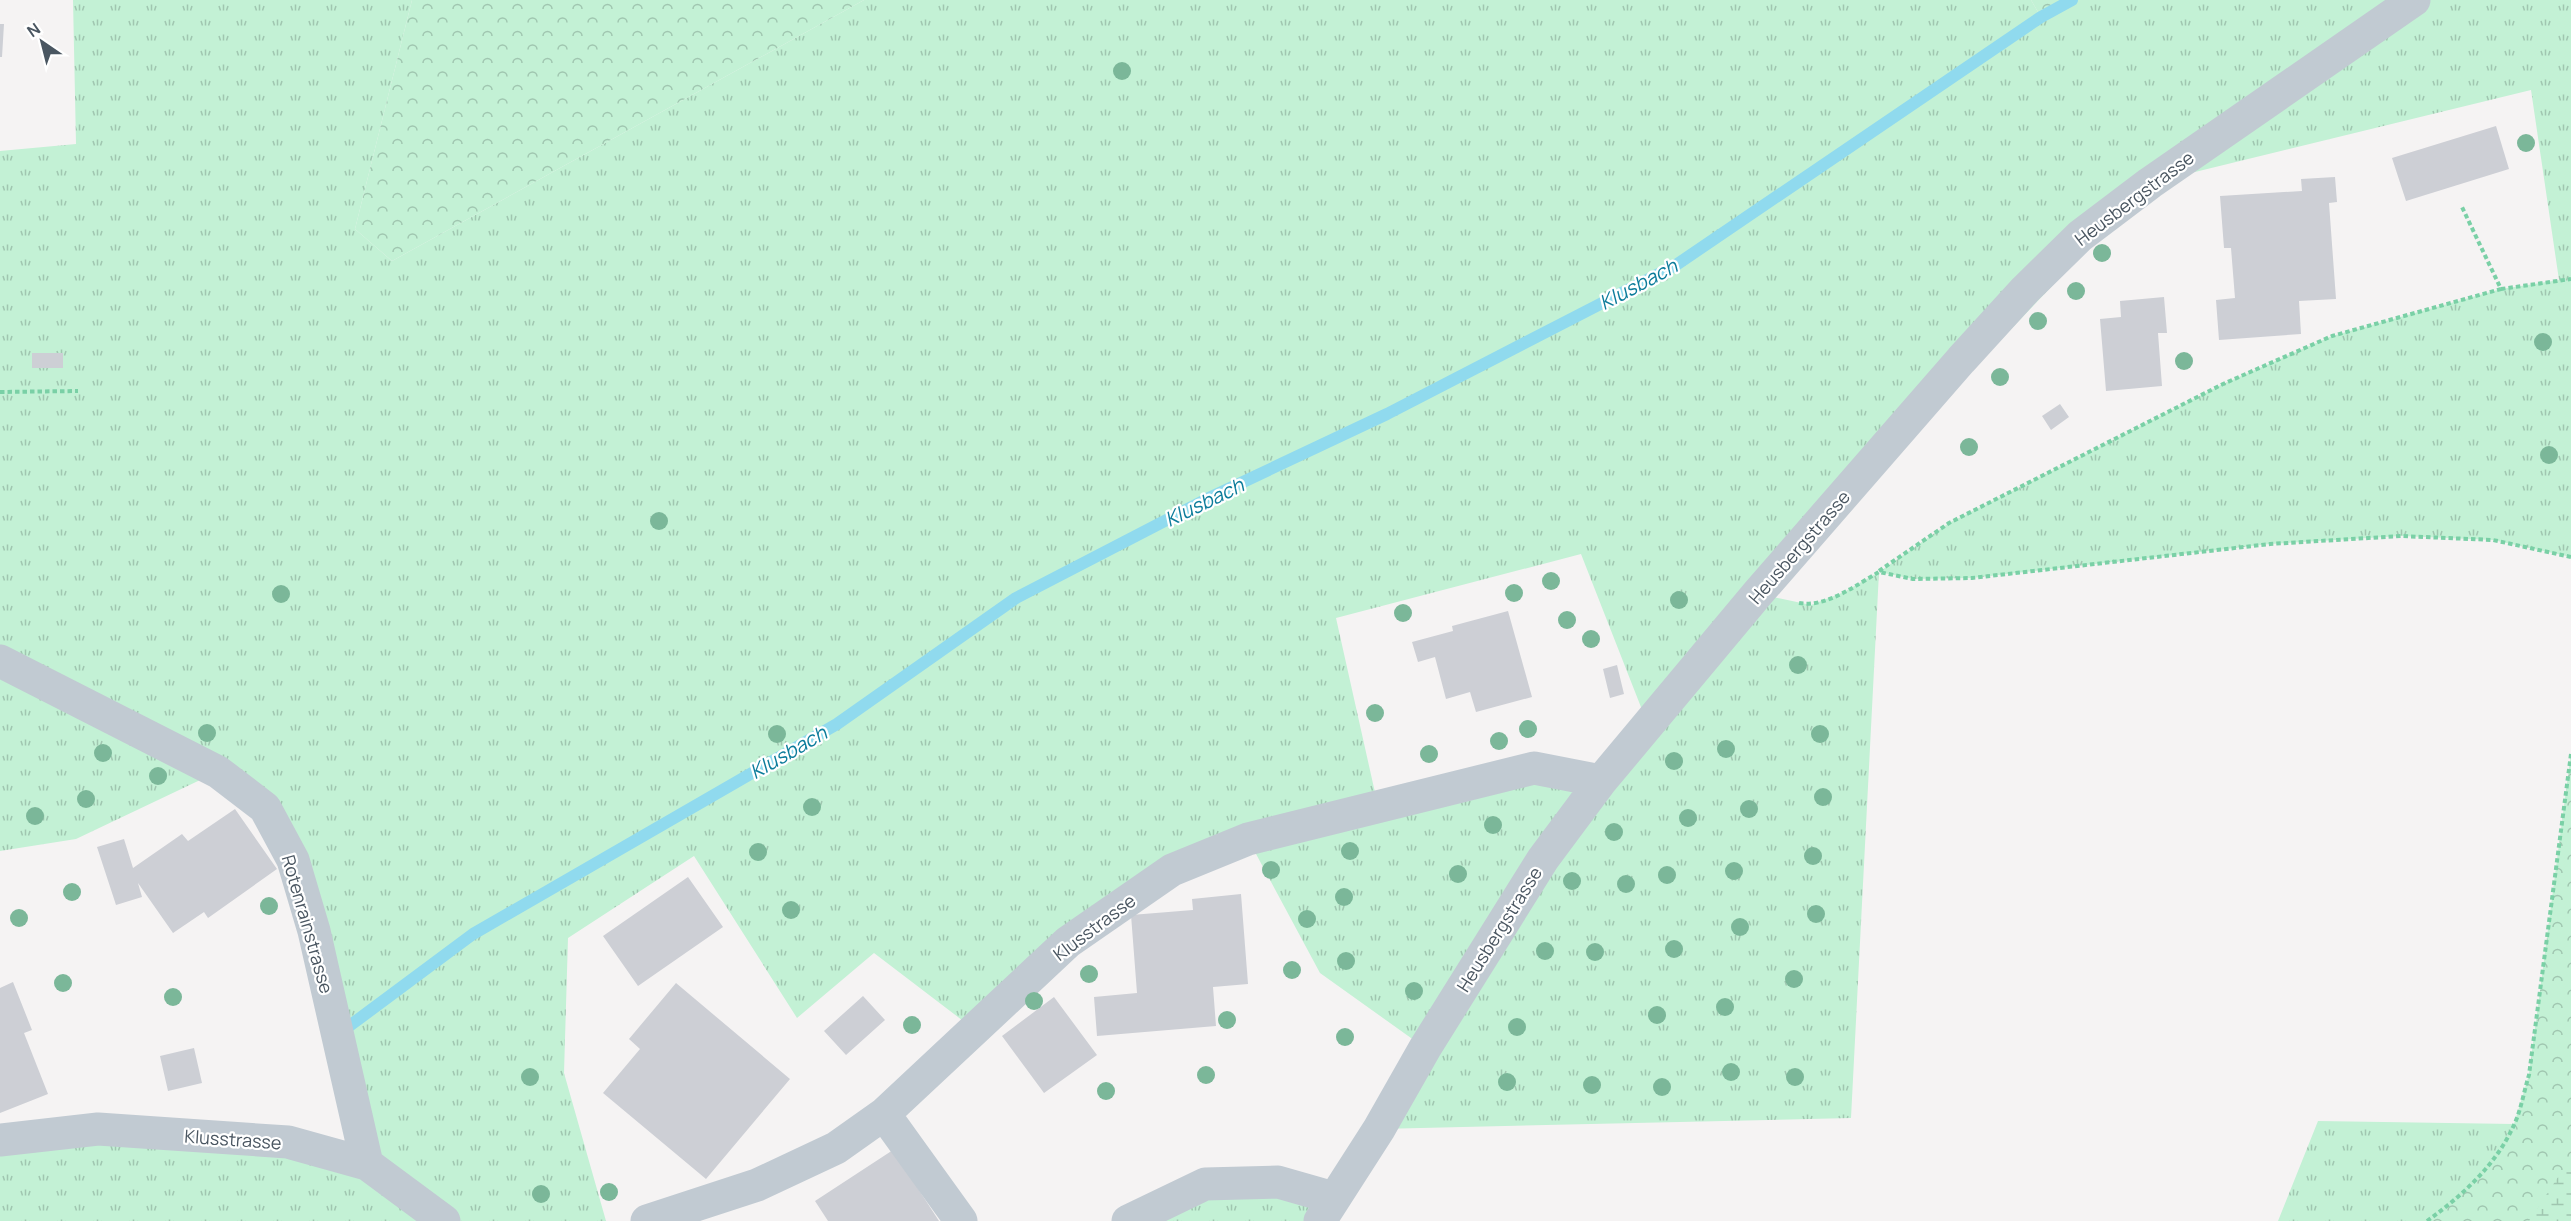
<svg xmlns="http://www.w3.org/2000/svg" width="2571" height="1221" font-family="Manrope,sans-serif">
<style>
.grass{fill:url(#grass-tufts);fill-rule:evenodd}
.forest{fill:url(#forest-crowns)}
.wetland{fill:url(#wetland-marsh)}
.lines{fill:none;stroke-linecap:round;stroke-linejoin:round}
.stream{stroke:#90daee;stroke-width:12}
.building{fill:#cdcfd5}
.path{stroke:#7ad0a6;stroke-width:4;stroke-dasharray:4.5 3;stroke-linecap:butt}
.minor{stroke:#c1cad2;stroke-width:33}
.tree{fill:#7bb799}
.labels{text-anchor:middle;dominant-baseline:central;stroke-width:4.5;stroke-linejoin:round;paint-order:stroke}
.street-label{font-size:18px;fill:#4a5661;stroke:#fff}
.water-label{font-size:20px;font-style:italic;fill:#0c7c9b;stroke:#fff}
</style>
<defs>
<pattern id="grass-tufts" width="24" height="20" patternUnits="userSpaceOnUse" patternTransform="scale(1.5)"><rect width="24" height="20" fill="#c3f1d5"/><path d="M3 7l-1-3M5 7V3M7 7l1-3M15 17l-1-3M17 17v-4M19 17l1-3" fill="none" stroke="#a0c6b0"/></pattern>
<pattern id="forest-crowns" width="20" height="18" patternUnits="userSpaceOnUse" patternTransform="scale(1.5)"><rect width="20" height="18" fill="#c3f1d5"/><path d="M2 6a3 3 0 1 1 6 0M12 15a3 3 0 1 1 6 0" fill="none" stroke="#a0c6b0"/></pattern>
<pattern id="wetland-marsh" width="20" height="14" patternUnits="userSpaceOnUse" patternTransform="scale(1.5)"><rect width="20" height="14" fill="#c3f1d5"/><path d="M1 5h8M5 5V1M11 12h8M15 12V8" fill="none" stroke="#a0c6b0"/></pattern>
</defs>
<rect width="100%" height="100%" fill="#f5f3f3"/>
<path class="grass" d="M 73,0 L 412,0 L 355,229 L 392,261 L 864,0 L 2031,0 L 2041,17 L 2072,0 L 2571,0 L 2571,557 L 2493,540 L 2401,536 L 2270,544 L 1972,578 L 1913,579 L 1879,572 L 1851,1118 L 1379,1129 L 1425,1048 L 1320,973 L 1248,839 L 1172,870 L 975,1030 L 874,953 L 797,1018 L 694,856 L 568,938 L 564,1073 L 606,1221 L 0,1221 L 0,1140 L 98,1129 L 367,1163 L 293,860 L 217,772 L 76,839 L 0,851 L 0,151 L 76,144 ZM 2531,90 L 2559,280 L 2501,289 L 2332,336 L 2223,384 L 1949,523 L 1879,572 L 1844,592 L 1811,605 L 1759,594 L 2150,183 ZM 1581,554 L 1648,725 L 1601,781 L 1534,768 L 1378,806 L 1336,618 Z
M 2571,754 L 2571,1221 L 2278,1221 L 2318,1121 L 2514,1124 L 2529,1075 Z
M 1205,1184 L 1334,1198 L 1320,1221 L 1164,1221 Z"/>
<path class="forest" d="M 412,0 L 864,0 L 392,261 L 355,229 Z
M 2031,0 L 2072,0 L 2041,17 Z
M 2571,754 L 2571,1221 L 2427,1221 C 2462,1196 2496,1165 2514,1125 C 2521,1110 2524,1091 2529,1075 Z"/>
<path class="wetland" d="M 2571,1153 L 2571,1221 L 2529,1221 L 2568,1162 Z"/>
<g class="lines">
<path class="stream" d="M 348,1027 L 473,934 L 837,724 L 1016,598 L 1209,498 L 1387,414 L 1676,265 L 2041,17 L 2072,0"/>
</g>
<path class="building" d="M 0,24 L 4,24 L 2,57 L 0,57 Z
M 2496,126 L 2509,169 L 2406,201 L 2392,158 Z
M 2335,177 L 2337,202 L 2329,203 L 2336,299 L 2299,301 L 2301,334 L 2219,340 L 2216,300 L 2235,298 L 2231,248 L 2224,248 L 2220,196 L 2302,191 L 2301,179 Z
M 2164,297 L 2167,333 L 2158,333 L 2162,386 L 2106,391 L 2100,319 L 2121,317 L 2120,301 Z
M 32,353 L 63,353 L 63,368 L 32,368 Z
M 2060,404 L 2069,417 L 2051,430 L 2042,416 Z
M 1508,611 L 1532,697 L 1476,712 L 1470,692 L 1446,699 L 1435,657 L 1418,662 L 1412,642 L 1453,631 L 1452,626 Z
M 1617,665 L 1624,694 L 1610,698 L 1603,669 Z
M 235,809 L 277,869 L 208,918 L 204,912 L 173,933 L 138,883 L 142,897 L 116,905 L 97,847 L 124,839 L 133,868 L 182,834 L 188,841 Z
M 688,877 L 723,927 L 638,986 L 603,936 Z
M 1241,894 L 1248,984 L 1213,987 L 1216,1026 L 1097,1036 L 1094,997 L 1137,993 L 1131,915 L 1193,910 L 1192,899 Z
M 13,982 L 32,1030 L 24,1033 L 48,1094 L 0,1113 L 0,988 Z
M 676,983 L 790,1079 L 706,1179 L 603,1093 L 640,1049 L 629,1039 Z
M 863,996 L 885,1020 L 846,1055 L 824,1031 Z
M 1054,997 L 1097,1055 L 1044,1093 L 1002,1036 Z
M 194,1048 L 202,1083 L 168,1091 L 160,1056 Z
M 893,1150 L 939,1221 L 828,1221 L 815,1201 Z"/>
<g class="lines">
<path class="path" d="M 2501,289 L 2571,279
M 0,392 L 78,391
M 1879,571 L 1949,523 L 2223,384 L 2332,336 L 2501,289 L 2461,205
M 1799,603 C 1826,608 1856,585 1879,572 L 1913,579 L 1972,578 L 2270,544 L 2401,536 L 2493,540 L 2571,557
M 2427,1221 C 2462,1196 2496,1165 2514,1125 C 2521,1110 2524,1091 2529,1075 L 2571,754"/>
<path class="minor" d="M 0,661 L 218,772 L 265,808 L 293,860 L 314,931 L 367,1164
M 884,1114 L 961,1221
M 0,1140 L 98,1129 L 288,1142 L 367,1164 L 444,1221
M 647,1221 L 757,1185 L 836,1148 L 884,1114 L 1068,942 L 1172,870 L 1248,839 L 1534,768 L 1601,781
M 1128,1221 L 1205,1184 L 1278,1182 L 1334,1198
M 1320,1221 L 1379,1129 L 1425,1048 L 1543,859 L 1601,781 L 1758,593 L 1961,360 L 2025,290 L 2080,236 L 2150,183 L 2414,0"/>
</g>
<g class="tree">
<circle cx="1122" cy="71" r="9"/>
<circle cx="2526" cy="143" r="9"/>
<circle cx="2102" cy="253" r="9"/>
<circle cx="2076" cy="291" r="9"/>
<circle cx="2038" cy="321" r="9"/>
<circle cx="2543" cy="342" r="9"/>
<circle cx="2184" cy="361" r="9"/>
<circle cx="2000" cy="377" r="9"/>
<circle cx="1969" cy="447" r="9"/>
<circle cx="2549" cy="455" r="9"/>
<circle cx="659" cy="521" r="9"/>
<circle cx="1551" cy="581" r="9"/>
<circle cx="1514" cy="593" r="9"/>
<circle cx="281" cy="594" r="9"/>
<circle cx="1679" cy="600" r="9"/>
<circle cx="1403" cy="613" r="9"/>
<circle cx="1567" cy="620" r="9"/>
<circle cx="1591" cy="639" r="9"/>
<circle cx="1798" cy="665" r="9"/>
<circle cx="1375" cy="713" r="9"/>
<circle cx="1528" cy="729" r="9"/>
<circle cx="207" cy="733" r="9"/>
<circle cx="777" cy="734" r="9"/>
<circle cx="1820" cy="734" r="9"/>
<circle cx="1499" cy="741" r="9"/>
<circle cx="1726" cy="749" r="9"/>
<circle cx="103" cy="753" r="9"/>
<circle cx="1429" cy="754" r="9"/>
<circle cx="1674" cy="761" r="9"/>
<circle cx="158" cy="776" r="9"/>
<circle cx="1823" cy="797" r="9"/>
<circle cx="86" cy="799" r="9"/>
<circle cx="812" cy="807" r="9"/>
<circle cx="1749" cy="809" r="9"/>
<circle cx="35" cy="816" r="9"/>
<circle cx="1688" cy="818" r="9"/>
<circle cx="1493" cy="825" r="9"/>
<circle cx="1614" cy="832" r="9"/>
<circle cx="1350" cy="851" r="9"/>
<circle cx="758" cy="852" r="9"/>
<circle cx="1813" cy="856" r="9"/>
<circle cx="1271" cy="870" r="9"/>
<circle cx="1734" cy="871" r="9"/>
<circle cx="1458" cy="874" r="9"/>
<circle cx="1667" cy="875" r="9"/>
<circle cx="1572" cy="881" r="9"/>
<circle cx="1626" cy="884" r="9"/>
<circle cx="72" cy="892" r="9"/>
<circle cx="1344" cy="897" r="9"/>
<circle cx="269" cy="906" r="9"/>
<circle cx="791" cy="910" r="9"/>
<circle cx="1816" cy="914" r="9"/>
<circle cx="19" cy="918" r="9"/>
<circle cx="1307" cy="919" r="9"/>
<circle cx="1740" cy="927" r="9"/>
<circle cx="1674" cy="949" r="9"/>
<circle cx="1545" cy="951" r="9"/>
<circle cx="1595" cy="952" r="9"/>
<circle cx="1346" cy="961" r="9"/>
<circle cx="1292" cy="970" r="9"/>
<circle cx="1089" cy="974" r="9"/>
<circle cx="1794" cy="979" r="9"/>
<circle cx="63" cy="983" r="9"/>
<circle cx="1414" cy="991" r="9"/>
<circle cx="173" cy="997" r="9"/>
<circle cx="1034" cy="1001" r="9"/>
<circle cx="1725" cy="1007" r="9"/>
<circle cx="1657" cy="1015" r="9"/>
<circle cx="1227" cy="1020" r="9"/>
<circle cx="912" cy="1025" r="9"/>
<circle cx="1517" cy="1027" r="9"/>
<circle cx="1345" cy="1037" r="9"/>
<circle cx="1731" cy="1072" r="9"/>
<circle cx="1206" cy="1075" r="9"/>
<circle cx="530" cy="1077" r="9"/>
<circle cx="1795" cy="1077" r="9"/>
<circle cx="1507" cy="1082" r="9"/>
<circle cx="1592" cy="1085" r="9"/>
<circle cx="1662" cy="1087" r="9"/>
<circle cx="1106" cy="1091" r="9"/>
<circle cx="609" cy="1192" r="9"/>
<circle cx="541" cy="1194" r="9"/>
</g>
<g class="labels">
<g class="street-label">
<text transform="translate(2134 198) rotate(-37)">Heusbergstrasse</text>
<text transform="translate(1799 547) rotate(-49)">Heusbergstrasse</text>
<text transform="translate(308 924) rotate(74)">Rotenrainstrasse</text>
<text transform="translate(1094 927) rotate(-37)">Klusstrasse</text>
<text transform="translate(1499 929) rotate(-58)">Heusbergstrasse</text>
<text transform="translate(233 1139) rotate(4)">Klusstrasse</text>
</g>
<g class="water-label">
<text transform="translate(1638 284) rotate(-28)">Klusbach</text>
<text transform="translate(1204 502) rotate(-26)">Klusbach</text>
<text transform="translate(788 752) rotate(-30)">Klusbach</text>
</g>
</g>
<g transform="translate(42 42) rotate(325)" stroke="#ffffff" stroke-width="4.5" paint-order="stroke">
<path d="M0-4.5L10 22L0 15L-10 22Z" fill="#4a5661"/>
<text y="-9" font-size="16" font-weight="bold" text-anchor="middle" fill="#4a5661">N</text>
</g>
</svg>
